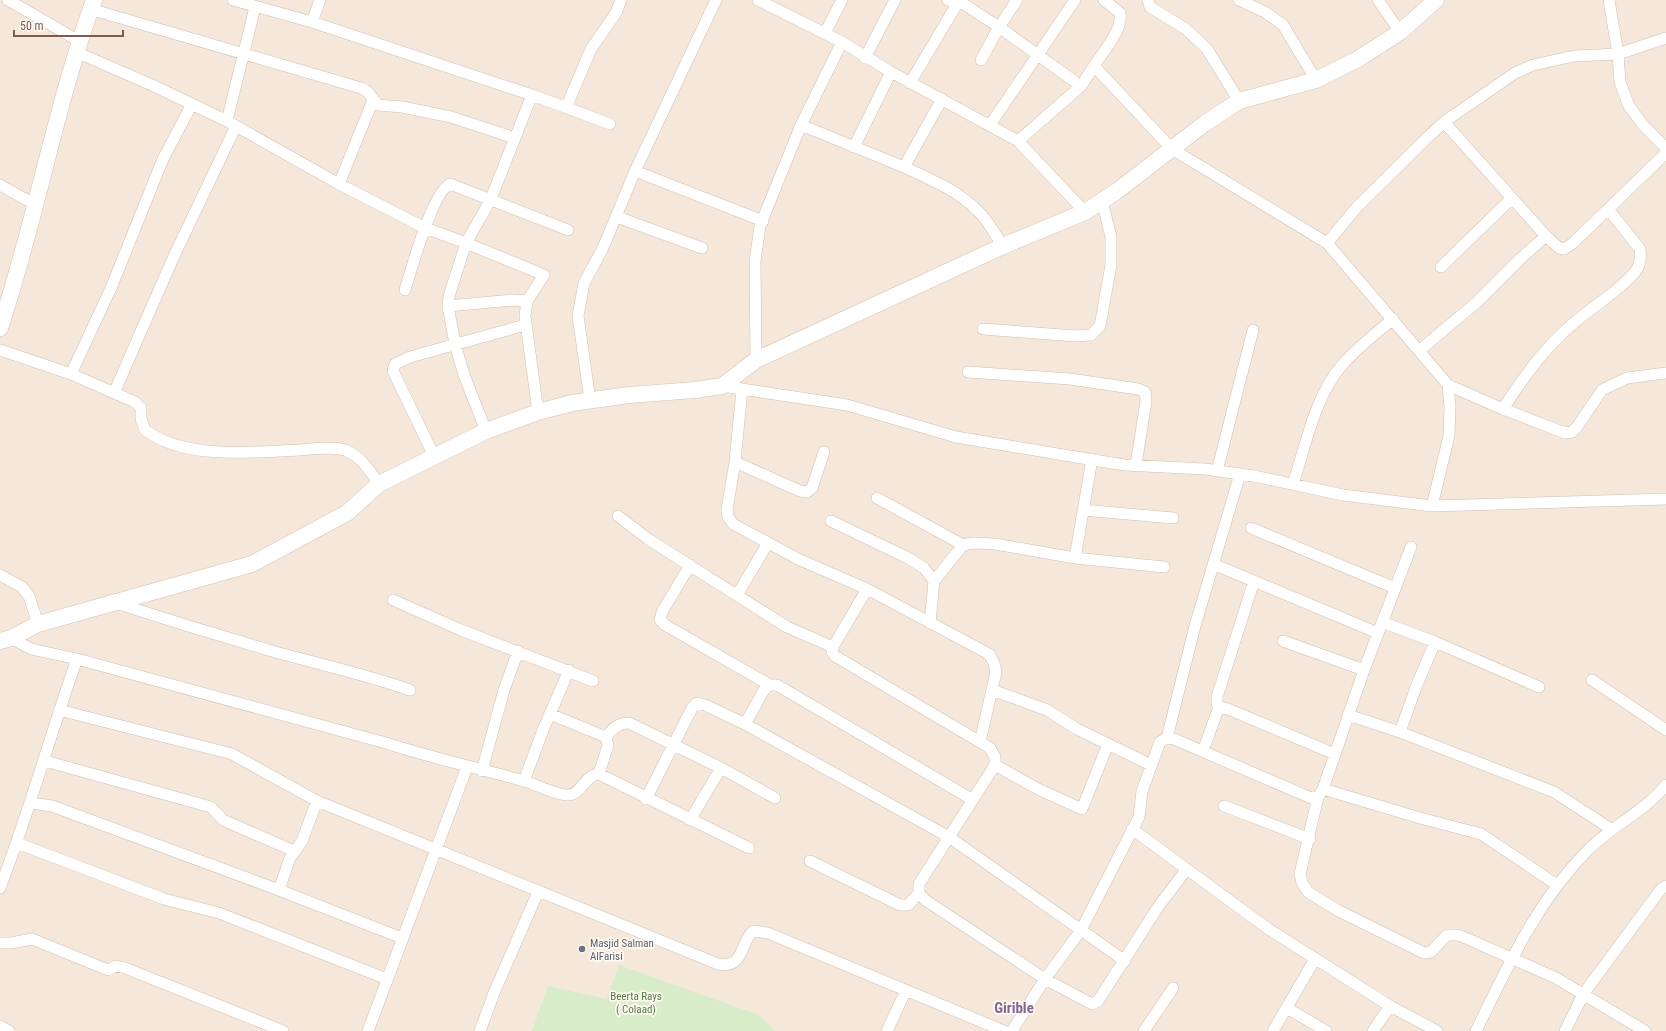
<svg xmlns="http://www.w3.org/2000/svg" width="1666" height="1031" font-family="'Roboto Condensed',sans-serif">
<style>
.residential{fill:#f5e8da}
.green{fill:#d8ecc9}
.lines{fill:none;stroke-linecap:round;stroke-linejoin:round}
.street-casing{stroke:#d1beb0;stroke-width:12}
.secondary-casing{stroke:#d6c0b0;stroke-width:17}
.street{stroke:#fff;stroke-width:11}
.secondary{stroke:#fff;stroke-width:16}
.worship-dot{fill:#6b7280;stroke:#fffaf3;stroke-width:1.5}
.labels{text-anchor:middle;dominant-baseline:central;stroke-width:3.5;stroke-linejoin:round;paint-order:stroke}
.worship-label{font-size:11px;fill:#5b616d;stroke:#fffaf3;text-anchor:start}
.park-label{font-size:11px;fill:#537a41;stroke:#fffaf3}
.district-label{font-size:15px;font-weight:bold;fill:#846695;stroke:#fffaf3}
</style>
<rect width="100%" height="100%" fill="#fdf6ec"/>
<path class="residential" d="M 0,0 L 1666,0 L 1666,1031 L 0,1031 Z"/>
<path class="green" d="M 619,965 L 759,1015 L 775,1031 L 532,1031 L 548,986 L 606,999 Z"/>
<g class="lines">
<defs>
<path id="street" d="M 8,0 L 79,41
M 233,0 L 312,22 L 532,95 L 610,124
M 758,0 L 842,42 L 891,72 L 1018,141 L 1085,212
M 948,0 L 957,4 L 962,3 L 999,27 L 1081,86
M 1148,0 L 1150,7 L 1186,29 L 1207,49 L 1239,101
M 1239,0 L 1265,12 L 1283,25 L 1316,80
M 1378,0 L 1400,32
M 1609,0 L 1618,54 L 1620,82 L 1629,106 L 1643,125 L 1666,148
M 90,9 L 361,88 L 367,91 L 378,105 L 402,107 L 451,117 L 515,138
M 312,22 L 320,0
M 825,33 L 842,0
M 76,52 L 152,85 L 227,121 L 339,184 L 425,228 L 466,243 L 544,275 L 527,301 L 525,316 L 538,412
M 865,58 L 895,0
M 981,60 L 999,27 L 1017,0
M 1094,66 C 1103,51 1123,31 1120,13 L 1104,0
M 910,83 L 957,4
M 942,99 L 904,167 C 930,179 957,190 978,211 C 988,220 995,235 1003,246
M 566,108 L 591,49 L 616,13 L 621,0
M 227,121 L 255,7
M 1444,122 L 1546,236 L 1559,248 L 1564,249 L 1573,243 L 1666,153
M 801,125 L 904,167
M 990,125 L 1075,0
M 1018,141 L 1081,86 L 1094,66 L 1172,149 L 1327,243 L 1448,385 L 1503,409 L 1565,433 L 1572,432 L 1577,427 L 1602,390 L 1627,378 L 1666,373
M 854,147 L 891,72
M 635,171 L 763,221
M 339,184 L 373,100
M 0,185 L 34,204
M 617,217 L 702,248
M 1327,243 L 1357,207 L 1428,137 L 1444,122 L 1515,73 L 1533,65 L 1574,56 L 1618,54 L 1666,38
M 1441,267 L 1512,198
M 405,290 C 411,270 433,191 450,184 L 568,230
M 448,306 L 513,300 L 527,301
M 983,329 L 1076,336 L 1091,335 L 1100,326 L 1111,265 L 1111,237 L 1102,201
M 0,350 L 71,374 L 135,402 L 141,408 L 141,419 L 145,430 C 185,460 251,452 299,450 C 313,449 332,446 345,450 C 361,456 370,471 379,484
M 1420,350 L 1477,302 L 1520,259 L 1546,236
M 756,360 L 755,261 L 760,226 L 801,125 L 842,42
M 968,372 L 1070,379 L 1138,389 L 1145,392 L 1146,401 L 1136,465
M 71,374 L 111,288 L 163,159 L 192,104
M 722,386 L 847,405 L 956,437 L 1124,465 L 1205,469 L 1254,476 L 1343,495 L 1432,506 L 1666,499
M 742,389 L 735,462 L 727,510 L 728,517 L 733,524 L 798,559 L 867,589 L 989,654 L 994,663 L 996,672 L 980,742
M 114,393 L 174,256 L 236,126
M 590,400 L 578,316 L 584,283 L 602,250 L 635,171 L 716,0
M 1503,409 C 1524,376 1546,346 1576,321 C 1595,305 1619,291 1635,272 C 1641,265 1641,257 1640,249 L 1608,209
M 486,431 L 464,375 L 455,344 L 448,306 L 449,296 L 466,243 L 490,201 L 532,95
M 434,456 L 393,371 L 395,364 L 410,357 L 525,325
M 735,462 L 800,491 L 807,492 L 812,488 L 824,452
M 1217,471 L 1253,330
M 1293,484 C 1306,445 1315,395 1343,364 C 1358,347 1376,333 1393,319
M 877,498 L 963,545
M 1432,506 L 1449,436 L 1450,407 L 1448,385
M 1083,510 L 1173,518
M 618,516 L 648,539 L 787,627 L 833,647
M 831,521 L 908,558 L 924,568 L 934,581 L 930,623
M 1251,528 L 1395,588
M 1075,558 L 1092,459
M 1213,564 L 1378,633
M 690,565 L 662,612 L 660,620 L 665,625 L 770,685
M 0,575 L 22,587 L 29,596 L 38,624
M 934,581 L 963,545 L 973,543 L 995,544 L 1075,558 L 1164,567
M 867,589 L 833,647 L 832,652 L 835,656 L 990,748 L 995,757 L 995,765 L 919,884 L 919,893 L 925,900 L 1045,979 L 1092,1004 L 1098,1001 L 1158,907 L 1187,869
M 737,595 L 768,543
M 393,600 L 461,630 L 593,681
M 116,603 C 168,620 220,636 272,651 C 318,664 365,674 410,690
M 1382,622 L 1435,642 L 1539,687
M 11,638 L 31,649 L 77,659 L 386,743 C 432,758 478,768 524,781 C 535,784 556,795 567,795 C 581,796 585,774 599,774 L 749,848
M 1283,641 L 1364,670
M 1592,680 L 1666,730
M 992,690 L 1047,710 L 1077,729 L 1151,765
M 1221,708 L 1217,704 L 1217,697 L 1254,581
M 59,710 L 232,754 L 317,801 L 718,964 C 745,969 739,944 753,931 L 768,933 L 1004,1031
M 550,714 L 606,737 L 608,745 L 599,774
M 1348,715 L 1400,732 L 1554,792 L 1611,829
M 745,724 L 764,690 L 770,685 L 777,685 L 973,800
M 1400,732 L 1416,687 L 1435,642
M 606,737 C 613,729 617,723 629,723 L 721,768 L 775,798
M 1167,738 L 1195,626 L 1240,474
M 1203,751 L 1217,712 L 1221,708 L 1228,709 L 1335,754
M 45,761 L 211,807 L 223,820 L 294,851
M 995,765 L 1038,789 L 1082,809 L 1108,744
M 482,771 L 504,690 L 518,651
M 524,781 L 543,730 L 569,670
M 1323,789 L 1420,818 L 1481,834 L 1557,885
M 1318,797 L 1300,874 L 1302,883 L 1308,892 L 1337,910 L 1424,953 L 1431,952 L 1447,935 L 1458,935 L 1468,939 L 1556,978 L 1645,1031
M 646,799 L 692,708 L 697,703 L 705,705 L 745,724 L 949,837 L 1125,961
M 31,803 L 52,806 L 279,890 L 402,938
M 1224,806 L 1310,839
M 690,820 L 721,768
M 1132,829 L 1267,928 L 1390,1006 L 1373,1031
M 17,843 L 164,899 L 219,913 L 387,979
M 810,861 L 900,905 L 908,905 L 919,893
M 0,888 C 29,813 50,735 77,659
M 279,890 L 290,858 L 302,841 L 317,801
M 0,943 L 11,943 L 32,939 L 108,970 L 116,966 L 125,968 L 283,1031
M 1390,1006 L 1437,1031
M 1287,1008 L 1326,1031
M 0,1026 L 9,1031
M 368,1031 L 467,767
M 480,1031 L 494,993 L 538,892
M 887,1031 L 906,990
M 1012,1031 L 1045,979 L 1081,930 L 1139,817 L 1142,791 L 1160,742 L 1167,738 L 1174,739 L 1311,798 L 1318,797 L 1323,789 L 1364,670 L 1411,547
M 1144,1031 L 1173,988
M 1273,1031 L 1315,959
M 1476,1031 C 1508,966 1536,903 1587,851 C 1611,826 1644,812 1666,785
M 1565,1031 L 1584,993 L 1661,889 L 1666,886"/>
<path id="secondary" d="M 0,328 C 36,220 55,107 94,0
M 0,641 L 11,638 L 38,624 L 252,564 L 347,513 L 379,484 L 486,431 L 538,412 L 572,403 L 629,395 L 695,390 L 722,386 L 756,360 L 1003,246 L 1085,212 L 1117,191 L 1204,124 L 1239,101 L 1316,80 L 1358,59 L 1400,32 L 1436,0"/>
</defs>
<use href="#street" class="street-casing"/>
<use href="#secondary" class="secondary-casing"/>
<use href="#street" class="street"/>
<use href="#secondary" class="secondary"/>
</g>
<circle class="worship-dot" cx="582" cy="949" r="4"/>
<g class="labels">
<g class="worship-label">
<text x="590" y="943">Masjid Salman<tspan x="590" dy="13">AlFarisi</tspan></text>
</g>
<g class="park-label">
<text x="636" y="996">Beerta Rays<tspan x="636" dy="13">( Colaad)</tspan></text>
</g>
<g class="district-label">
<text x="1014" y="1008">Girible</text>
</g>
</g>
<path d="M14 30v6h109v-6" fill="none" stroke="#7a5c4d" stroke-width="2"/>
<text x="20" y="30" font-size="12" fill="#7a5c4d" stroke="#fffaf3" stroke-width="3" paint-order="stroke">50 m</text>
</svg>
